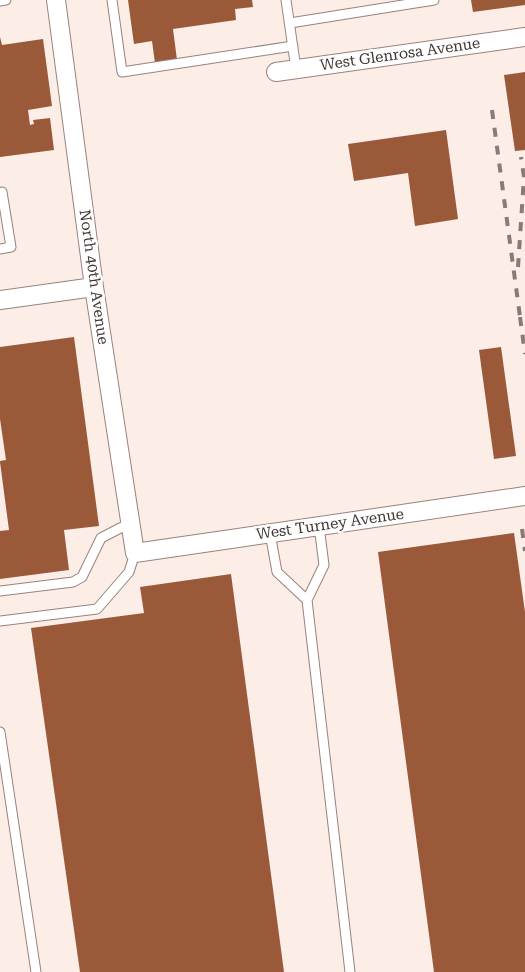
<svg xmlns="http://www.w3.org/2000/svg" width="525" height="972" font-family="'Roboto Serif',serif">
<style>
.building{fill:#9a5939}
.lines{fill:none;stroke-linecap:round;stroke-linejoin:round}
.service-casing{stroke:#98837a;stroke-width:11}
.minor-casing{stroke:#98837a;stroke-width:20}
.service{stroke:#fff;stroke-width:9}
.minor{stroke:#fff;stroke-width:18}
.rail{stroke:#877b77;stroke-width:4;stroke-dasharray:9 9;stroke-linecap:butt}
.labels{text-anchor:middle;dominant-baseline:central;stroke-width:5;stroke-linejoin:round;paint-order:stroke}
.street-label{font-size:15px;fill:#3f3632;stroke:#fefefe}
</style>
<rect width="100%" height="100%" fill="#fcede7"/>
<path class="building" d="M 128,0 L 252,0 L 253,7 L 235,9 L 236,20 L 173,29 L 177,60 L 155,63 L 152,41 L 134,44 Z
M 471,0 L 525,0 L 525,5 L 473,12 Z
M 0,37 L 2,45 L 43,39 L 52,106 L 28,110 L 30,125 L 34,124 L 33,120 L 50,118 L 54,150 L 0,157 Z
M 525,72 L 525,150 L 515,151 L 504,75 Z
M 446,130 L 458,219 L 415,226 L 408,173 L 354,181 L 348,144 Z
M 74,337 L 99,526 L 64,530 L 69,570 L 0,579 L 0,531 L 9,530 L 0,462 L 0,461 L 6,460 L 0,419 L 0,347 Z
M 501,347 L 516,456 L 494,459 L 479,350 Z
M 514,533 L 525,612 L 525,972 L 434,972 L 378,552 Z
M 231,574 L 284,972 L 80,972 L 31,628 L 144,613 L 140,587 Z"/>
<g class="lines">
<defs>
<path id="service" d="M 112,0 L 122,72 L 293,46
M 286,0 L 296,69
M 0,1 L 6,0
M 290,23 L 434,0
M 0,193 L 2,192 L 11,247 L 0,249
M 319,526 L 324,565 L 307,600 L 350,972
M 270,533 L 277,572 L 307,600
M 0,591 L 73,582 L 82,577 L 101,538 L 130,523
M 0,621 L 97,609 L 129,572 L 135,553
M 0,732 L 36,972"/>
<path id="minor" d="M 56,0 L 94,287 L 135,553 L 525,496
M 276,72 L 525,37
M 0,300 L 94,287"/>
</defs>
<use href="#service" class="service-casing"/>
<use href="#minor" class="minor-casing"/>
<use href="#service" class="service"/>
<use href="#minor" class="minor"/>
<path class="rail" d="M 492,110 L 521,324
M 518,267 L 524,177 L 521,157
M 520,317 L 525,354
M 522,529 L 525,551"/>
</g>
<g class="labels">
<g class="street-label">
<text transform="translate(400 54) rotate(-8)">West Glenrosa Avenue</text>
<text transform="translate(94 277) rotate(82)">North 40th Avenue</text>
<text transform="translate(330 524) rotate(-8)">West Turney Avenue</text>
</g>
</g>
</svg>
